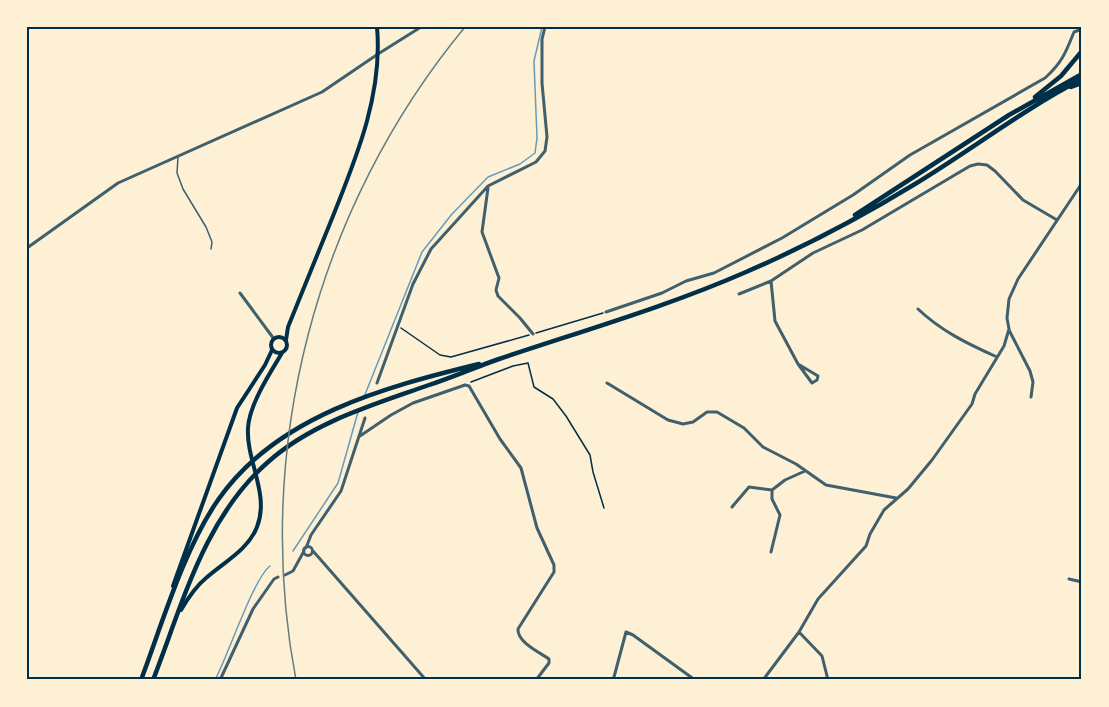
<svg xmlns="http://www.w3.org/2000/svg" width="1109" height="707" font-family="Ubuntu,sans-serif">
<style>
.lines{fill:none;stroke-linecap:round;stroke-linejoin:round}
.stream{stroke:#669bbc;stroke-width:1.5}
.path{stroke:#003049;stroke-width:1.5}
.service{stroke:#3f606c;stroke-width:1.5}
.minor{stroke:#3f606c;stroke-width:3}
.tertiary{stroke:#3f606c;stroke-width:3}
.secondary{stroke:#003049;stroke-width:4}
.primary{stroke:#003049;stroke-width:4.5}
.rail{stroke:#657d81;stroke-width:1.5}
.neatline{fill:none;stroke:#003049;stroke-width:2}
</style>
<rect width="100%" height="100%" fill="#fdf0d5"/>
<g class="lines">
<path class="stream" d="M 364,397 L 422,252 L 452,214 L 488,177 L 520,164 L 535,153 L 537,138 L 534,61 L 542,27
M 293,551 L 338,483 L 358,412
M 215,680 C 228,656 253,579 270,566"/>
<path class="path" d="M 401,328 L 440,355 L 451,357 L 529,335
M 536,333 L 603,313
M 471,382 L 513,366 L 528,363 L 534,387 L 553,399 L 566,416 L 590,455 L 593,472 L 604,508"/>
<path class="service" d="M 178,157 L 177,173 L 183,189 L 206,227 L 212,242 L 211,249"/>
<path class="minor" d="M 378,54 L 421,27
M 488,188 L 482,232 L 499,278 L 496,290 L 498,296 L 520,318 L 533,334
M 240,293 L 274,339
M 739,294 L 771,281
M 918,309 C 941,331 968,344 997,357
M 606,312 L 662,293 L 686,281 L 714,273 L 782,238 L 853,195 L 910,155 L 1045,78 C 1062,63 1066,52 1074,32 L 1082,29
M 1009,330 L 1030,371 L 1033,382 L 1031,397
M 798,364 L 818,376 L 817,380 L 812,383 L 798,364 L 775,321 L 771,281 L 813,253 L 862,230 L 948,179 L 970,166 L 978,164 L 987,165 L 995,171 L 1023,200 L 1057,220
M 377,383 L 413,284 L 431,249 L 488,186 L 536,162 L 545,151 L 547,137 L 542,83 L 542,39 L 545,27
M 607,383 L 668,420 L 683,424 L 693,422 L 707,412 L 717,412 L 744,428 L 763,447 L 796,464 L 826,485 L 896,498
M 360,436 L 391,415 L 413,403 L 465,385 L 469,386 L 500,439 L 521,468 L 537,528 L 554,565 L 554,572 L 518,629 C 517,642 539,652 549,659 L 549,663 L 536,680
M 732,507 L 749,487 L 772,490
M303.5 551a4.5 4.5 0 1 1 9 0a4.5 4.5 0 1 1-9 0Z
M 306,548 L 311,535 L 341,491 L 365,418
M 313,551 L 426,680
M 771,552 L 780,515 L 772,499 L 772,490 L 785,480 L 805,471
M 285,575 L 293,571 L 304,551
M 1069,579 L 1082,582
M 799,632 L 822,656 L 828,680
M 614,677 L 626,632 L 633,635 L 695,680
M 220,680 L 253,609 L 274,579 L 278,577
M 763,680 L 799,632 L 818,599 L 866,546 L 870,534 L 884,510 L 908,489 L 932,460 L 972,404 L 975,394 L 1004,346 L 1009,329 L 1007,318 L 1009,299 L 1018,279 L 1082,183"/>
<path class="tertiary" d="M 27,248 L 118,183 L 322,92 L 378,54"/>
<path class="secondary" d="M271 345a8 8 0 1 1 16 0a8 8 0 1 1-16 0Z
M 286,340 L 288,327 C 303,290 318,253 333,216 C 357,156 383,93 377,27
M 173,586 L 237,408 L 265,365 L 272,350
M 181,610 C 188,598 195,587 206,578 C 224,562 248,550 257,527 C 270,494 246,461 248,428 C 249,405 270,373 282,353"/>
<path class="primary" d="M 1071,87 L 1082,83
M 1035,97 L 1061,76 L 1082,51
M 855,215 L 1009,115 L 1082,74
M 141,680 C 162,624 184,549 218,500 C 276,416 385,387 479,364
M 153,680 C 183,603 204,518 268,462 C 313,422 373,405 429,385 C 453,377 476,367 499,359 C 582,331 666,307 746,272 C 804,247 861,217 915,184 C 971,150 1024,109 1082,79"/>
<path class="rail" d="M 296,680 C 252,450 316,207 465,27"/>
</g>
<rect width="1109" height="707" fill="none" stroke="#fdf0d5" stroke-width="57"/>
<rect x="28" y="28" width="1052" height="650" class="neatline"/>
</svg>
